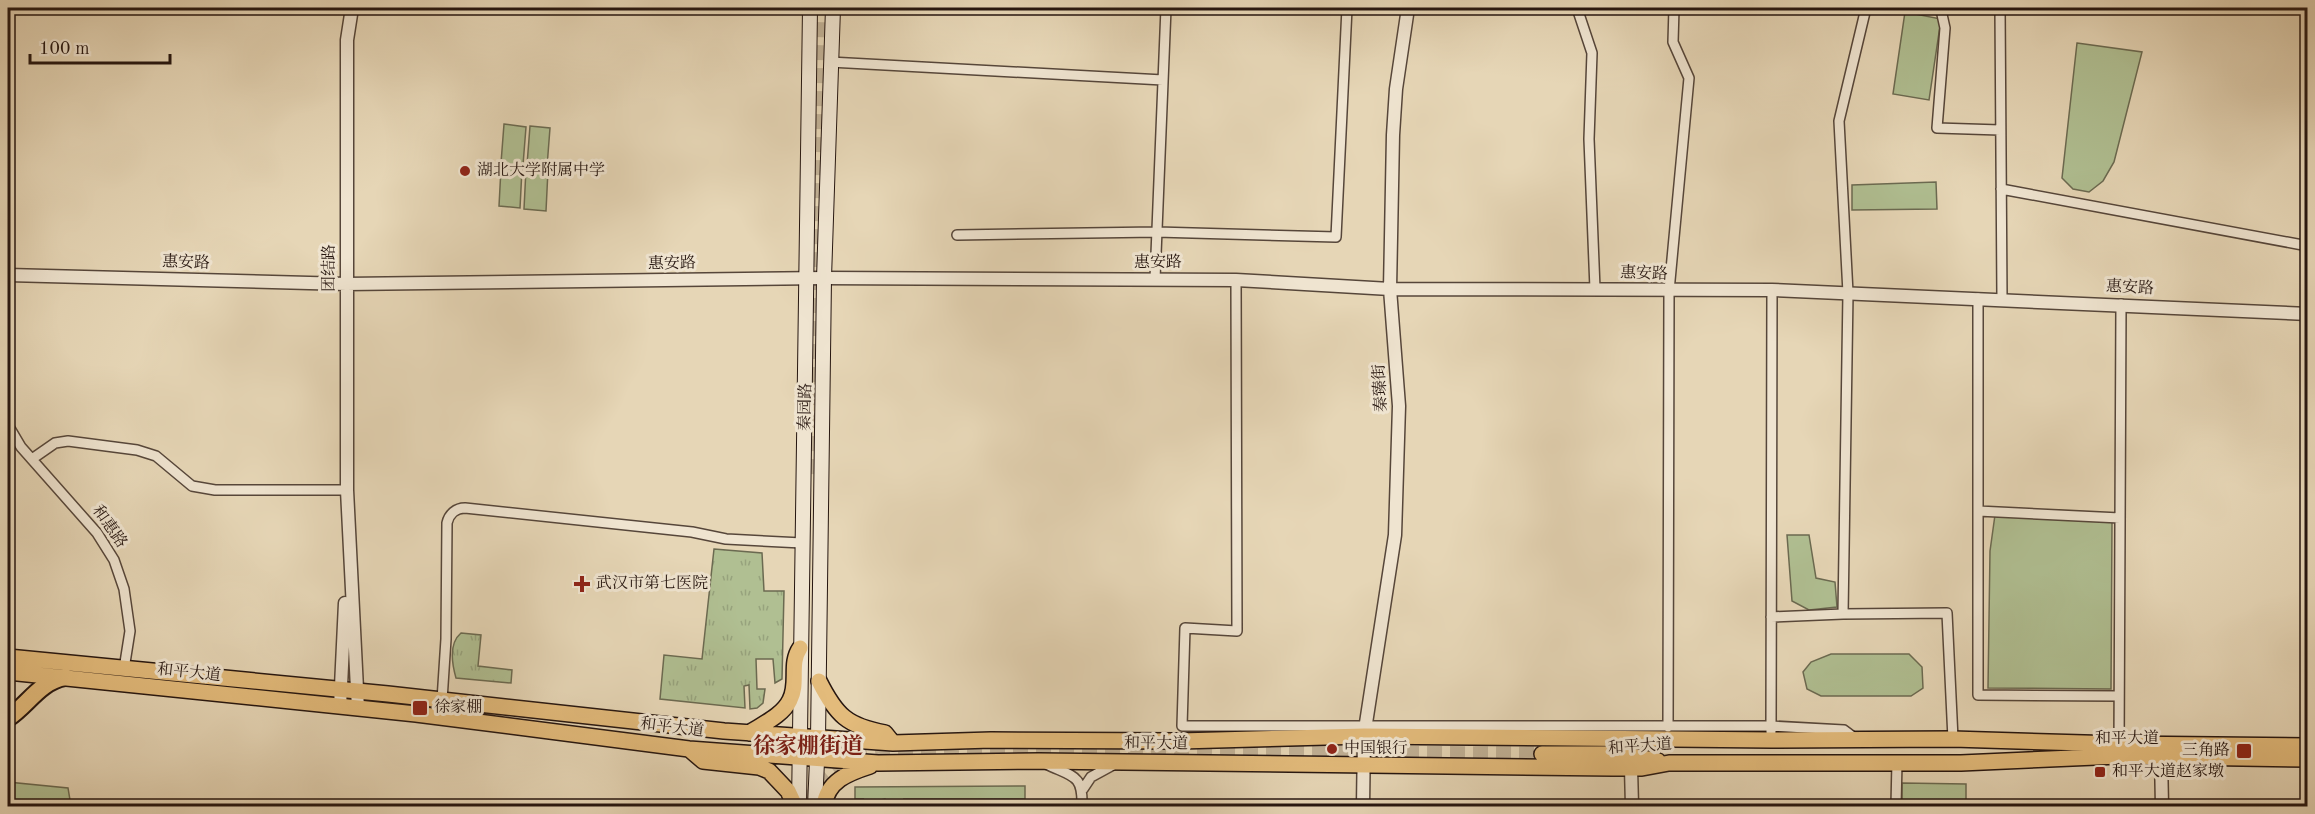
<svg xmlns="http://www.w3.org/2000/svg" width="2315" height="814" font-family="'Old Standard TT','Noto Serif SC',serif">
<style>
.grass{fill:url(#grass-tufts);stroke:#6b6a51;stroke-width:1.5}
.green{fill:#b0bf92;stroke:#6b6a51;stroke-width:1.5}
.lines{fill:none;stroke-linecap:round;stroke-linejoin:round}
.primary-tunnel{stroke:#c0b095;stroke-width:15;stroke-dasharray:15 8;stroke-linecap:butt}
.minor-casing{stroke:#56463a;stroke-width:12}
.tertiary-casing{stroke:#56463a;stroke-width:15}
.secondary-casing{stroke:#261610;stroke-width:16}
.primary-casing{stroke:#261610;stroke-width:18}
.trunk-casing{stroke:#261610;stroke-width:20}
.minor{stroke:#efe4d0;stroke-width:9}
.tertiary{stroke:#efe4d0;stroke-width:12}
.secondary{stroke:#efe4d0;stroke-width:14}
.primary{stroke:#e3bb7b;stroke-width:15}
.trunk{stroke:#e3bb7b;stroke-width:16}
.poi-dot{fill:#8f2418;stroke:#efe4d0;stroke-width:2}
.labels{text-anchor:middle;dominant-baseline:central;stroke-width:6;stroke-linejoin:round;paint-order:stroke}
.poi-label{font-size:16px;fill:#261610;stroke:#efe4d0;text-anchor:start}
.street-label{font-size:16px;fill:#261610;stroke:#efe4d0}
.district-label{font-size:22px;font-weight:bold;fill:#7a1f14;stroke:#efe4d0}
</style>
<defs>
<pattern id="grass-tufts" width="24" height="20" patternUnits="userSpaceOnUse" patternTransform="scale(1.5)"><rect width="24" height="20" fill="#b0bf92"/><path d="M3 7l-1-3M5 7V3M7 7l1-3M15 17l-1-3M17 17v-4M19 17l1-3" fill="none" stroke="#97a37d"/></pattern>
</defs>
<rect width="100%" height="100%" fill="#e6d6b6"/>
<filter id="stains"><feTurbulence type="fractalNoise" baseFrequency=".00333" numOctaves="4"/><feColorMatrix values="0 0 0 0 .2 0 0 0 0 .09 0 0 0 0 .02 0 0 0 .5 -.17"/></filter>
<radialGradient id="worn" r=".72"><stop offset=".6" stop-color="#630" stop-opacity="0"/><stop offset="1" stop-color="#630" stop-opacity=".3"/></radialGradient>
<path class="grass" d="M 714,549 L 762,553 L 764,591 L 784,591 L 782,679 L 775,683 L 773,659 L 756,659 L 757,689 L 765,689 L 763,703 L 757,708 L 750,709 L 749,685 L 744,686 L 745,708 L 660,699 L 664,655 L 702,659 Z
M 461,633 L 481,635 L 478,666 L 512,670 L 511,683 L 456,678 C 452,664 448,644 461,633 Z"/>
<path class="green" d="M 1905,12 L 1941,19 L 1929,100 L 1893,94 Z
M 2077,43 L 2142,52 L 2114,162 L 2103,181 L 2089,192 L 2073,189 L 2062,178 Z
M 504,124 L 526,127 L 523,165 L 501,163 Z
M 530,126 L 550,128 L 547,167 L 527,165 Z
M 501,168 L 522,169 L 520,208 L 499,206 Z
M 526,169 L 548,170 L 546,211 L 524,209 Z
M 1936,182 L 1937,209 L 1852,210 L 1852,185 Z
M 1995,515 L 2112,521 L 2111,689 L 1988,688 L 1990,551 Z
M 1787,535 L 1809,535 L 1816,578 L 1835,582 L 1837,607 L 1809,610 L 1792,601 Z
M 1831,654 L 1909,654 L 1922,667 L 1923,688 L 1911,696 L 1821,696 L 1807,689 L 1803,672 L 1811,662 Z
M 14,739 L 8,782 L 68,788 L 71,806 L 8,806 L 8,742 Z
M 1902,783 L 1966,784 L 1966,806 L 1902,806 Z
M 1025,786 L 1025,799 L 904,799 L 907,806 L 896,806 L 885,799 L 877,801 L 870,806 L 859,806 L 863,799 L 855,799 L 855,787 Z"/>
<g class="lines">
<path class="primary-tunnel" d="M 810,474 L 823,8
M 806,806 C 816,773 850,755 883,751 L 1542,754"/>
<defs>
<path id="minor" d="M 1577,8 L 1592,53 L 1589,139 L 1595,289
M 1929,8 L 1941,10 L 1945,28 L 1937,128 L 2000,130
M 2000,8 L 2002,299
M 830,62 L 1163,80
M 2001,189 L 2308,246
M 957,235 L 1157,232 L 1336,237 L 1347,8
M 1155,279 L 1166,8
M 1236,280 L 1237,631 L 1185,628 L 1182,726 L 1771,726 L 1844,730 L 1856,739
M 1978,298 L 1978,695 L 2119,696
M 8,425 L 21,447 L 97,533 L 114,560 L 124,589 L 130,631 L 124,669
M 32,459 L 55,443 L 68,441 L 137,450 L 156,456 L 192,486 L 215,490 L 347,490
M 1978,511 L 2120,518
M 1843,614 L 1947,613 L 1953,739
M 1771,617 L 1843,614 L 1848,293 L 1839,121 L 1866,8
M 442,700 L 446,639 L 447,523 C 449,514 456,508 465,508 L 692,532 L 726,539 L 802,543
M 1668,727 L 1669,291 L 1689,78 L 1673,42 L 1674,8
M 1771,732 L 1772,290
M 2119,747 L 2121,304
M 1046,764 C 1073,777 1083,774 1082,806
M 1083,789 L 1091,777 L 1113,765
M 1896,806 L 1897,762"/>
<path id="tertiary" d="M 352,8 L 347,40 L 347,490 L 358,709
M 8,275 L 346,284 L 824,278 L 1236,280 L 1390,289 L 1772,290 L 2308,314
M 340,707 L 345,603
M 2161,757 L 2162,806
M 1631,768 L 1632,806
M 1363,806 L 1364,736 L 1395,535 L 1399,406 L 1390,289 L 1393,135 L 1396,89 L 1408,8"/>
<path id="secondary" d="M 799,806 L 810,8
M 815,806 L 818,739 L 824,278 L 833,8"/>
<path id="primary" d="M 8,657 L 388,694 L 724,731 L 893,743 L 991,740 L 1180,741 L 1364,736 L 1771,740 L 1953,739 L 2119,744 L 2308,746
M 8,672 L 416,714 L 689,749 L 878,763 L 1039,761 L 1613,768 L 1642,768 L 1669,763 L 1961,763 L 2119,756 L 2308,759
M 819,681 C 836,715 847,726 885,733 L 893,743
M 749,733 C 763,724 783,715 790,700 C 799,683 789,664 800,648
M 689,749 L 703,761 L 759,767 L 769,771 L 788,791 L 795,806
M 1542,754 L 1620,754 L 1658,761
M 824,806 C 827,781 848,773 870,766"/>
<path id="trunk" d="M 8,718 C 28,705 39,682 65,677"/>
</defs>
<use href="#minor" class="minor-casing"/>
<use href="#tertiary" class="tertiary-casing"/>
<use href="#secondary" class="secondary-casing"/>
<use href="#primary" class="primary-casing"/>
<use href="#trunk" class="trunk-casing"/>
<use href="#minor" class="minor"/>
<use href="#tertiary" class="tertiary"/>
<use href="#secondary" class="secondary"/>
<use href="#primary" class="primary"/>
<use href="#trunk" class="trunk"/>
</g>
<g class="poi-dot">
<circle cx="465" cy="171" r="6"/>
<path d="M579 575h6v6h6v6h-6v6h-6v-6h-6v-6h6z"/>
<rect x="412" y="700" width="16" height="16" rx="3"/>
<circle cx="1332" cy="749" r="6"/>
<rect x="2236" y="743" width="16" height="16" rx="3"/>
<rect x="2094" y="766" width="12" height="12" rx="3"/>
</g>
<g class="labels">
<g class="poi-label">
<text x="477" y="171">湖北大学附属中学</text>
<text x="596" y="584">武汉市第七医院</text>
<text x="434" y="708">徐家棚</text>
<text x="1344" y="749">中国银行</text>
<text x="2230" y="751" text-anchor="end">三角路</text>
<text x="2112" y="772">和平大道赵家墩</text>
</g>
<g class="street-label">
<text transform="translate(186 263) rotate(2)">惠安路</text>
<text x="1158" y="263">惠安路</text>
<text transform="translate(672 264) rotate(-1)">惠安路</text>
<text transform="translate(330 268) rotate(-90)">团结路</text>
<text transform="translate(1644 274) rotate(2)">惠安路</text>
<text transform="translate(2130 288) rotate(3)">惠安路</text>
<text transform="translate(1381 388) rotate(-93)">秦臻街</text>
<text transform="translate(806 407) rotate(-89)">秦园路</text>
<text transform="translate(109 527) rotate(55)">和惠路</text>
<text transform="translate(189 673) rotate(6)">和平大道</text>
<text transform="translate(672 728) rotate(7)">和平大道</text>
<text x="2127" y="739">和平大道</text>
<text transform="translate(1156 744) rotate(1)">和平大道</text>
<text transform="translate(1640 747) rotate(-4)">和平大道</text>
</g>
<g class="district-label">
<text x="808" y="747">徐家棚街道</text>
</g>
</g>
<rect width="2315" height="814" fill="none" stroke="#e6d6b6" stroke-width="30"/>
<rect x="9" y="9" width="2297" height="796" fill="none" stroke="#261610" stroke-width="3"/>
<rect x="15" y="15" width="2285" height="784" fill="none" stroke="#261610" stroke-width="1.5"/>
<path d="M30 54v9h140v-9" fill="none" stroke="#261610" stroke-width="3"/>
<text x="39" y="54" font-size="18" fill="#261610" stroke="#efe4d0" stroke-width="4.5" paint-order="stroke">100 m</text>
<rect width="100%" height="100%" filter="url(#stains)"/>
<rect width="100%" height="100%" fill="url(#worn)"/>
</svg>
